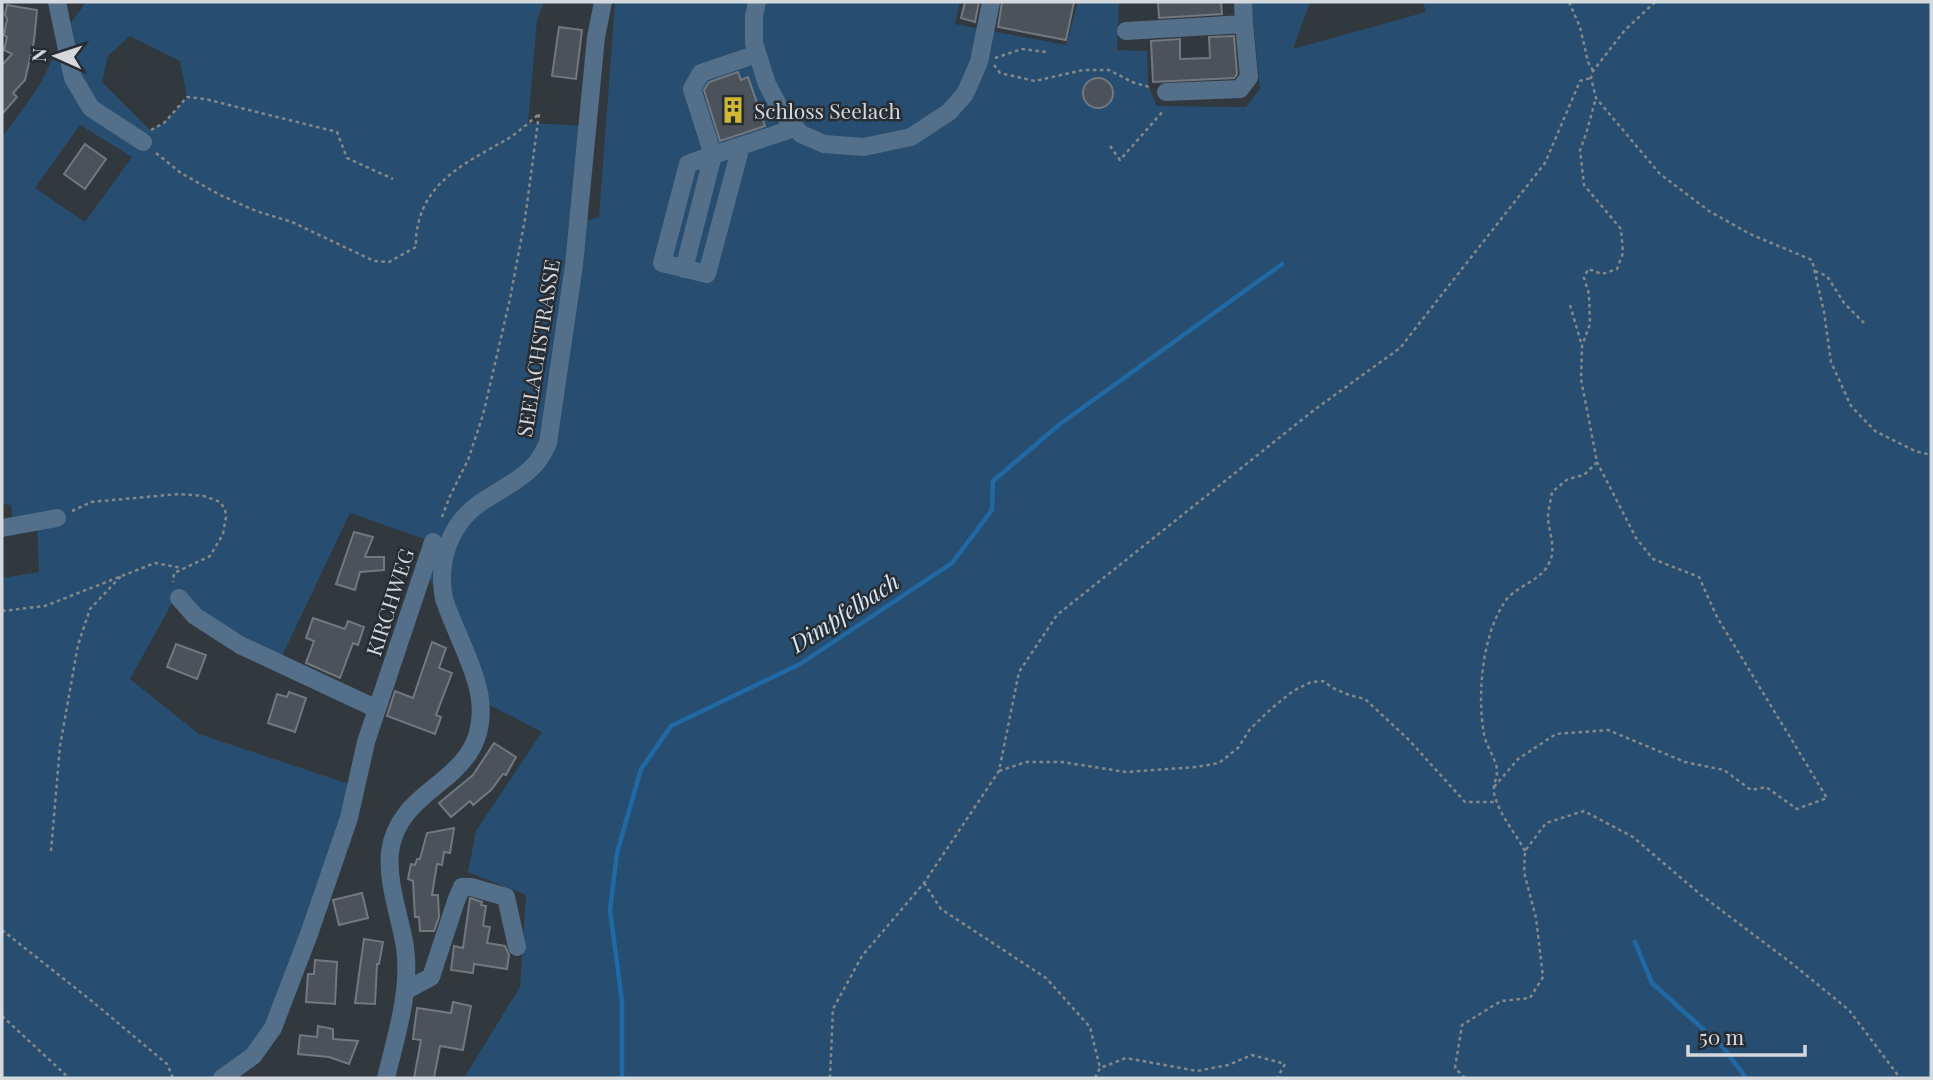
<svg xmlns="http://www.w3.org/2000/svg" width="1933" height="1080" font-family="'Playfair Display',serif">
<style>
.green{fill:#274e70;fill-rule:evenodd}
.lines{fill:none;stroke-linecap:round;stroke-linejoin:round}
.stream{stroke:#2169a4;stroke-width:4.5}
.building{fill:#4c5259;stroke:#717880;stroke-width:2}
.path{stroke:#83888d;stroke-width:2.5;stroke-dasharray:3.5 3.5;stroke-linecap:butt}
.minor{stroke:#546f89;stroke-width:18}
.labels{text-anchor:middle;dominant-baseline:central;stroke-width:5;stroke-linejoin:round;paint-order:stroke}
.poi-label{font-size:21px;fill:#d5d9dd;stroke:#272d33;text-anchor:start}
.street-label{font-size:21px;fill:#d5d9dd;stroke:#272d33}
.water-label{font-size:23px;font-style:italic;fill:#d4e6f6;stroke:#272d33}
</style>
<rect width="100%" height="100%" fill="#31383e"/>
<path class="green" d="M 86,2 L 544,2 L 537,20 L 528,123 L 587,126 L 574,225 L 599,217 L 615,2 L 960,2 L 955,24 L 1066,45 L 1078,2 L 1116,2 L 1119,3 L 1117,50 L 1147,51 L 1148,85 L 1157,106 L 1246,107 L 1260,89 L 1251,2 L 1310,2 L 1293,49 L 1426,12 L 1423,2 L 1931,2 L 1931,1078 L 464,1078 L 520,987 L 526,895 L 468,872 L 476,831 L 542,732 L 488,704 L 429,577 L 433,542 L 350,513 L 282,656 L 232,630 L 177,594 L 130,679 L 199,734 L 349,784 L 328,879 L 273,1028 L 222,1078 L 2,1078 L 2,578 L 39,572 L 37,523 L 14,527 L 11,505 L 2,504 L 2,135 L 4,135 L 39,86 L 71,23 ZM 130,36 L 180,61 L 187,97 L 164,123 L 150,130 L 102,82 L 108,56 ZM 80,125 L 132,157 L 85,222 L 35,188 Z"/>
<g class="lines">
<path class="stream" d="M 1635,942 L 1652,983 L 1723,1047 L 1746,1078
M 622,1078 L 622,1001 L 610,910 L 617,853 L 641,769 L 671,726 L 800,664 L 952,563 L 992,510 L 993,481 L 1060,424 L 1282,264"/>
</g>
<path class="building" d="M 965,2 L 979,2 L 975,22 L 961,18 Z
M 1002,2 L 1074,2 L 1066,40 L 998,27 Z
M 1158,2 L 1221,2 L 1222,14 L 1159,18 Z
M 7,5 L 37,10 L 34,41 L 25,80 L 13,93 L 17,97 L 2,114 L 2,65 L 12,54 L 4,50 L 7,37 L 4,35 L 7,19 L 5,14 Z
M 559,27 L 582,30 L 576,79 L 552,76 Z
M 1234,36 L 1237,74 L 1234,78 L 1153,82 L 1151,41 L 1180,39 L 1180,59 L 1210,58 L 1209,37 Z
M 738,72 L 741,80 L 748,77 L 765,126 L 720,141 L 704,90 L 709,82 Z
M1083 93a15 15 0 1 1 30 0a15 15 0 1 1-30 0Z
M 85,144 L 106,159 L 85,189 L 64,174 Z
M 354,532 L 373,537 L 365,557 L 384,557 L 384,570 L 360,572 L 355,590 L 336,584 Z
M 313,618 L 345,629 L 348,621 L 364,627 L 358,645 L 353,643 L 340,678 L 306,663 L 314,641 L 306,638 Z
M 432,642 L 446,648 L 439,668 L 452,673 L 436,715 L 441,717 L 435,734 L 387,716 L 395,691 L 413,698 Z
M 176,644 L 206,655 L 197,679 L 167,667 Z
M 289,692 L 306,698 L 295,732 L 268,723 L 277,694 L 287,697 Z
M 494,743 L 516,757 L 506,775 L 503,774 L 491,790 L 473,805 L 470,801 L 451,817 L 439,803 L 473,775 Z
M 454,828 L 450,853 L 444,852 L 442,865 L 437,864 L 432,895 L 438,895 L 439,917 L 434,931 L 420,931 L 419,917 L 415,917 L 413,881 L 408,879 L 411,864 L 415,865 L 417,859 L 420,859 L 427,833 Z
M 362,893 L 368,918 L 339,925 L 333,900 Z
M 470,898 L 482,902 L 481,905 L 486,906 L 483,926 L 490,927 L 487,943 L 505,946 L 509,955 L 507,969 L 474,964 L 473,973 L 451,970 L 454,946 L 463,948 Z
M 364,939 L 383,942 L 379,964 L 377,964 L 375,1004 L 355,1003 Z
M 315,960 L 337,962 L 335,1004 L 306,1002 L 308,974 L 314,974 Z
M 453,1002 L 471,1006 L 463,1050 L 440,1046 L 434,1078 L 414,1078 L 421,1040 L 413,1039 L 417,1008 L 451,1013 Z
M 318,1026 L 333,1029 L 333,1039 L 358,1041 L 349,1064 L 329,1057 L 298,1054 L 300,1035 L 317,1037 Z"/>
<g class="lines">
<path class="path" d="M 1569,2 L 1580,27 L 1588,62 L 1593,71
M 1655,2 L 1625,30 L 1593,71 L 1591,78 L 1596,98 L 1660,174 L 1709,211 L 1750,234 L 1812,260 L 1824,312 L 1831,362 L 1851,406 L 1875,431 L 1915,451 L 1931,455
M 995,58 L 1022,49 L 1046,52
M 994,65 L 1000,73 L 1035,81 L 1083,70 L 1109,70 L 1132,82 L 1149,87
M 151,130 L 164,123 L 187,97 L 205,99 L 337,132 L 347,158 L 393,179
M 1110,146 L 1120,160 L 1164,110
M 156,153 L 181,173 L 220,195 L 256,211 L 292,222 L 374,261 L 389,262 L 416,247 C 416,240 416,232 418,225 C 427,180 469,161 504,141 C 517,134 528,123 539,114
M 1815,271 L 1827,276 L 1844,303 L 1864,323
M 1570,305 L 1582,346
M 72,511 L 91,502 L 179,494 L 204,496 L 220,502 L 225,509 L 226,517 L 223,534 L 210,556 L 174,573 L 173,582
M 442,517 L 450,496 L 468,460 L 483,415 L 510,299 L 525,219 L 539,114
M 2,611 L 45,606 L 155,563 L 182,568
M 999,771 L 1026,762 L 1062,762 L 1126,772 L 1196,767 L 1219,763 L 1238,748 L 1250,729 L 1272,708 L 1293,691 L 1311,682 L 1323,681 L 1333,688 L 1349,695 L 1365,699 L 1409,740 L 1465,802 L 1496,802
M 1494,787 L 1518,759 L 1556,734 L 1608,730 L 1685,762 L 1724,770 L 1751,790 L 1766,787 L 1797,809 L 1827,798 L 1717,617 L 1699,577 L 1653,559 L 1636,538 L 1597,462
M 51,851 L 60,746 L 78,645 L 90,609 L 123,574
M 1525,851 C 1516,834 1502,818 1496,800 C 1490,785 1498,781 1497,769 C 1495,757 1486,746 1484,734 C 1477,695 1482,637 1504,603 C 1515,585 1542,582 1550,561 C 1556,548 1549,532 1548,518 C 1548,510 1551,500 1552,492 L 1568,479 L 1584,475 L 1597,462 L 1581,379 L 1582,346 L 1590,324 L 1589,294 L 1584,278 L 1588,269 L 1602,274 L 1617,269 L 1623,253 L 1621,229 L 1584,185 L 1580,150 L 1586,134 L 1596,98
M 924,883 L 941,909 L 1046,978 L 1090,1027 L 1100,1068
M 2,930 L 93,1002 L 167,1064 L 173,1078
M 2,1016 L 69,1078
M 830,1078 L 833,1009 L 862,956 L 924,883 L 999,771 L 1019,672 L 1057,615 L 1314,410 L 1400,348 L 1545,163 L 1580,81 L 1591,78
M 1095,1078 L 1100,1068 L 1126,1058 L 1197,1071 L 1228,1065 L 1252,1055 L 1285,1064 L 1277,1078
M 1465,1078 L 1455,1068 L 1462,1025 L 1501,1001 L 1530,998 L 1543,977 L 1536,918 L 1524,872 L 1525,851 L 1546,823 L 1584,811 L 1633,837 L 1701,895 L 1790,962 L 1849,1010 L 1900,1078"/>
<path class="minor" d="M 57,2 L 73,78 L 91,108 L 143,142
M 757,2 L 754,16 L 754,43 L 767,84 L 783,114 L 801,134 L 824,144 L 864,147 L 911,137 L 949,112 L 965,94 L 979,62 L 991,2
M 1126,31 L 1244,24 L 1243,2
M 757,54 L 701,73 L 692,89 L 713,155 L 795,128
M 1166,92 L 1240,89 L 1249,77 L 1244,24
M 713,155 L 688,164 L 662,263 L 707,274 L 741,146
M 684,269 L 713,155
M 2,528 L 57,518
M 179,598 L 195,616 L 240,645 L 377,709
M 405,991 L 431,977 L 456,901 L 462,887 L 471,887 L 506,897 L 517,947
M 222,1078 L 253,1056 L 273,1028 L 309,934 L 349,818 L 366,742 L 433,542
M 386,1078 C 396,1036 411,991 405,947 C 400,916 387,884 390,852 C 399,781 490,784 480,699 C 476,669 454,629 444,599 C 437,562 449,525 480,503 C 499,490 522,480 537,462 C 542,456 545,449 548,443 L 574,265 L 596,37 L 603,2"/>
</g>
<defs>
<symbol id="building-bare" viewBox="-9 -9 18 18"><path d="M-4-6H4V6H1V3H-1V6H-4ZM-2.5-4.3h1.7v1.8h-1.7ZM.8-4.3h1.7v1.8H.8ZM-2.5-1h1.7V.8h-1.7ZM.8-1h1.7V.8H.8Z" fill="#d1b736" stroke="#272d33" stroke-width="2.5" paint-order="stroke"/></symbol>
</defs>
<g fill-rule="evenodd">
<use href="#building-bare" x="714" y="91" width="38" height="38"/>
</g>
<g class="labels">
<g class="poi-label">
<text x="754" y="110">Schloss Seelach</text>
</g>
<g class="street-label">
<text transform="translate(537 348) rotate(-81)">SEELACHSTRASSE</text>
<text transform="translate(389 602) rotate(-72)">KIRCHWEG</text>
</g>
<g class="water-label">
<text transform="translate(844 612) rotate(-33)">Dimpfelbach</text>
</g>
</g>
<rect width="1933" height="1080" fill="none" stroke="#d5d9dd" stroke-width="7"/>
<g transform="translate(56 56) rotate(273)" stroke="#272d33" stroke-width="5" paint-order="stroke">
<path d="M0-5L12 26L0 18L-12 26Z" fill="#d5d9dd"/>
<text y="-10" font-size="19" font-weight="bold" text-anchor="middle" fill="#d5d9dd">N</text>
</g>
<path d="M1688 1045v10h117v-10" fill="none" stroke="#d5d9dd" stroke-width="3.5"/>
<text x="1699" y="1045" font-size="21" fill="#d5d9dd" stroke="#272d33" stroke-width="5" paint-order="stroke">50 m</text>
</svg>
